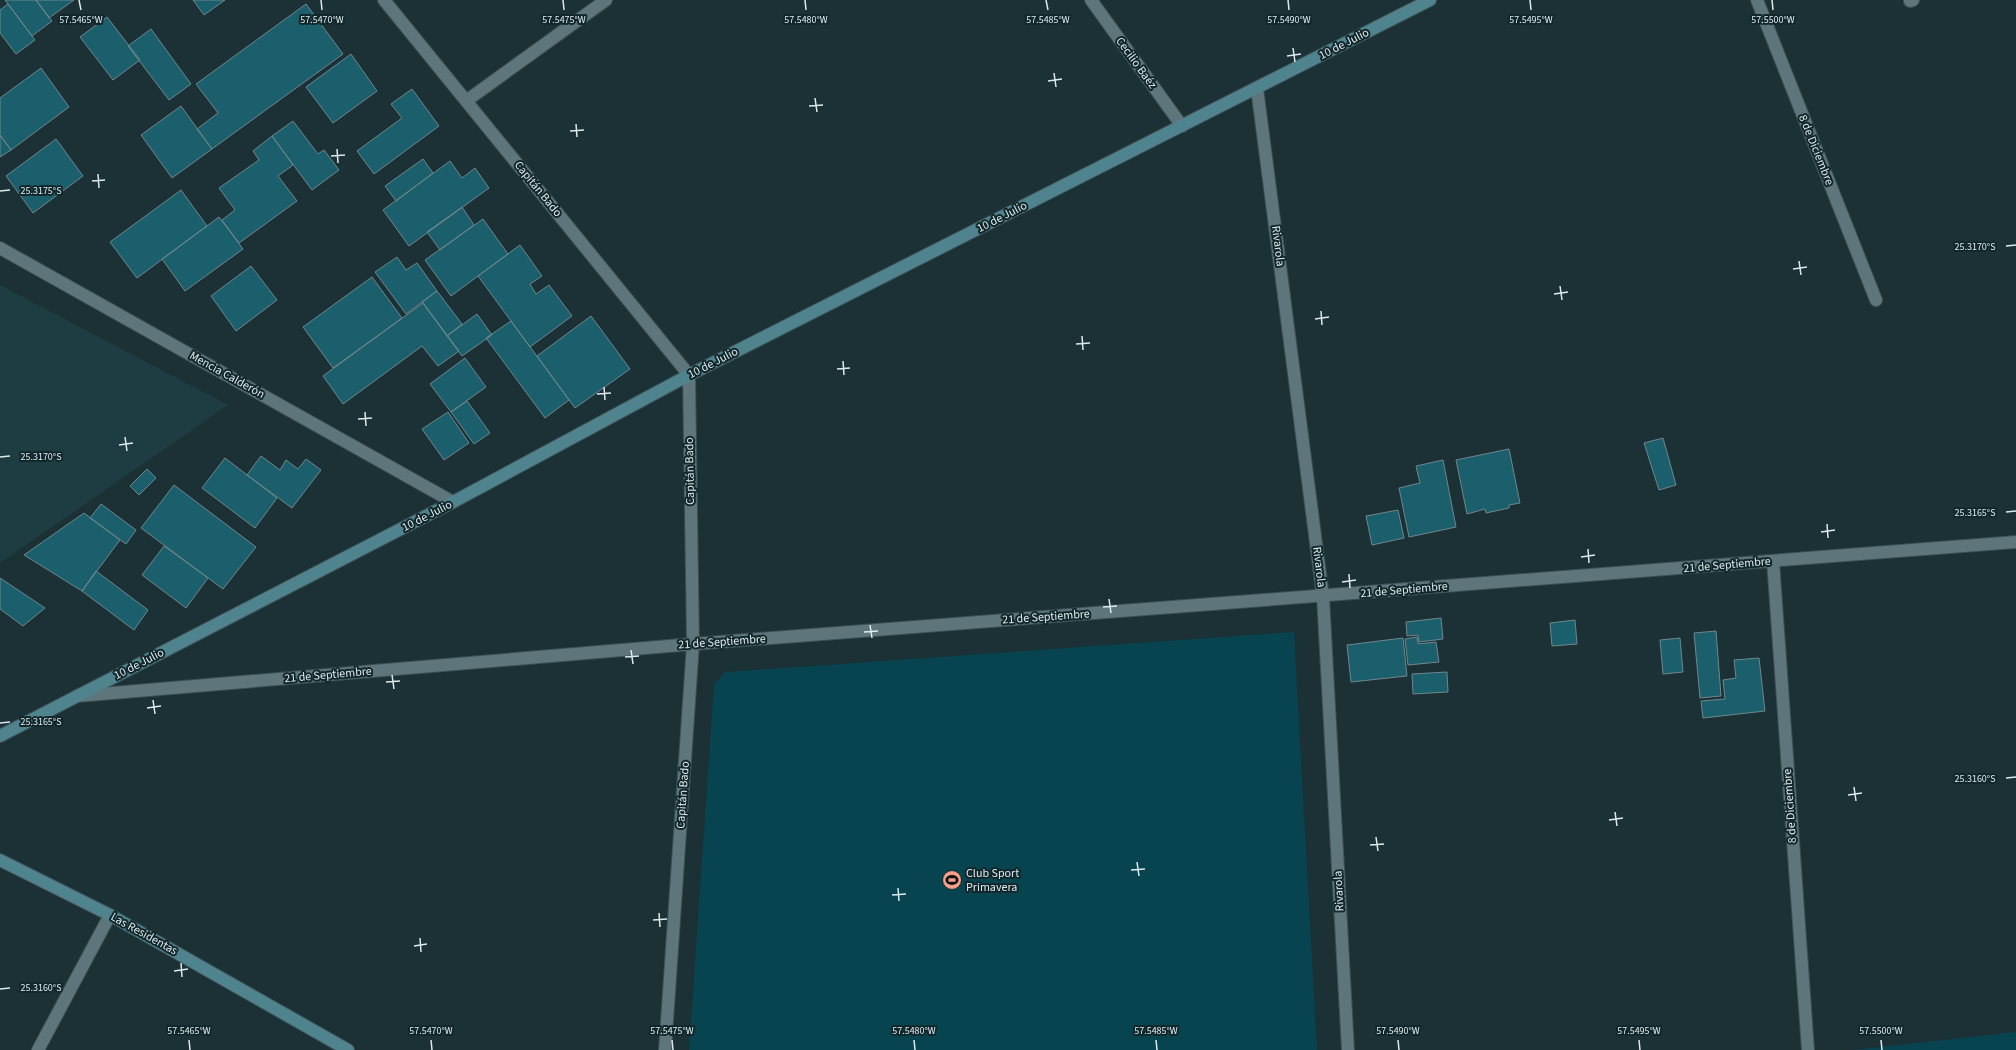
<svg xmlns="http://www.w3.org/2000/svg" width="2016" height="1050" font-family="'Source Sans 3',sans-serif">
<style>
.built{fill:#1e3d43}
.green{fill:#07444f}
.building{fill:#1c5f6c;stroke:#6f878c}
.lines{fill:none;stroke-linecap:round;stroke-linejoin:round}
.minor-casing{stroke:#3c4f53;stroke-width:14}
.tertiary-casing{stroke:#3c4f53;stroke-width:14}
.secondary-casing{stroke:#3c4f53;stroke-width:14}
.minor{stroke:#5e757b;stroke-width:12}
.tertiary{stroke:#5e757b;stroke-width:12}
.secondary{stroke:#4f838e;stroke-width:12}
.ticks{fill:none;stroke:#ddeaed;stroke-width:1.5}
.labels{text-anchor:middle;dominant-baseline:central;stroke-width:4;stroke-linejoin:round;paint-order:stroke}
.street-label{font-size:12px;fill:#ddeaed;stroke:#11272b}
.poi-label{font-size:12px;fill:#ddeaed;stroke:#11272b;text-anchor:start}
.ticks-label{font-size:10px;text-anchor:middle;fill:#ddeaed;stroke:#11272b;stroke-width:4;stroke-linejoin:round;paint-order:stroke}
</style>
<rect width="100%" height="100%" fill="#1b3135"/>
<path class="built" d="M 0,285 L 228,405 L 0,563 Z"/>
<path class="green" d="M 1294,632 L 1317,1050 L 689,1050 L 714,684 L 725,672 Z
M 2016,1032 L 2016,1050 L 1853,1050 Z"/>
<path class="building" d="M 5,0 L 36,0 L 52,21 L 32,36 Z
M 36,0 L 74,0 L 49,18 Z
M 193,0 L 225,0 L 204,15 Z
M 8,4 L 35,40 L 16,54 L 0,33 L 0,10 Z
M 306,4 L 343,54 L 212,149 L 197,129 L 218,113 L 196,84 Z
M 107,17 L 140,60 L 113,80 L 80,37 Z
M 151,29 L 191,84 L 169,100 L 128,46 Z
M 351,54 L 377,91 L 333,123 L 306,87 Z
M 41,68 L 69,107 L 11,150 L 0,135 L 0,98 Z
M 412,89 L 439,126 L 374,174 L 357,151 L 402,118 L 391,104 Z
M 181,106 L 212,149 L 172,178 L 141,135 Z
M 293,121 L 318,154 L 324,150 L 339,170 L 312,190 L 272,136 Z
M 0,135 L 11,150 L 0,157 Z
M 272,136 L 293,165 L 278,176 L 297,201 L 239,243 L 222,220 L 235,210 L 219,188 L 259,160 L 253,151 Z
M 56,139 L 83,176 L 33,213 L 6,176 Z
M 423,159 L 433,173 L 396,201 L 385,186 Z
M 450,161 L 462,178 L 475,168 L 489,188 L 409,246 L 383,210 Z
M 181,190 L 207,226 L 137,278 L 110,242 Z
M 462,207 L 474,225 L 440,250 L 427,232 Z
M 219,217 L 243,249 L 185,291 L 162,259 Z
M 483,219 L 508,254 L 451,296 L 425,260 Z
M 520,245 L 542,276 L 530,284 L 536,294 L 549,285 L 572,316 L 530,347 L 478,276 Z
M 397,257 L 406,270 L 417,263 L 437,291 L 406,314 L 375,272 Z
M 251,266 L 277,300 L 236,331 L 211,296 Z
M 372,277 L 402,318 L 333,368 L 303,327 Z
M 437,291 L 462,324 L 447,336 L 422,302 Z
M 423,303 L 459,351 L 438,366 L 422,346 L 343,404 L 323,376 Z
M 477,314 L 492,335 L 462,356 L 447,336 Z
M 591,316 L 630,369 L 575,408 L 537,356 Z
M 511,321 L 569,400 L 545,418 L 486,338 Z
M 465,358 L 486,387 L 451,412 L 430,384 Z
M 467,401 L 490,433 L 474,444 L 451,412 Z
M 448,412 L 469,443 L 444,460 L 422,429 Z
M 1663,438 L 1676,485 L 1659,490 L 1644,443 Z
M 1509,449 L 1520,503 L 1509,505 L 1509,508 L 1486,513 L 1485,509 L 1467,514 L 1456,460 Z
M 261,456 L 280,470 L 286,460 L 298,469 L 306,459 L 321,470 L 292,508 L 247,475 Z
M 225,458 L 277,498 L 255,528 L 202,488 Z
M 1443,460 L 1456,527 L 1409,537 L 1399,488 L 1420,483 L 1416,466 Z
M 147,469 L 156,478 L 139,495 L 130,486 Z
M 174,485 L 256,547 L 223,589 L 141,528 Z
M 101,504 L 136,530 L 126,544 L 90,518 Z
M 1398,510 L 1404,538 L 1372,545 L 1366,516 Z
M 84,513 L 120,540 L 82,591 L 24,555 Z
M 164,546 L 208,578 L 186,608 L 142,575 Z
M 96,571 L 148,610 L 134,630 L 82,591 Z
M 0,578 L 45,608 L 23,626 L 0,609 Z
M 1441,618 L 1443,639 L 1419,642 L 1418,635 L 1407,636 L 1406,622 Z
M 1575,620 L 1577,644 L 1552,646 L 1550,623 Z
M 1716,631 L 1721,696 L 1700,698 L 1694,633 Z
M 1417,637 L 1418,644 L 1436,642 L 1439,662 L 1408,665 L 1405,639 Z
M 1403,638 L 1407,676 L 1351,682 L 1347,645 Z
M 1680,638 L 1683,672 L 1663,674 L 1660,640 Z
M 1759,658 L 1765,711 L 1703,718 L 1701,701 L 1725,699 L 1723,680 L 1736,678 L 1734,660 Z
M 1447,672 L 1448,692 L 1413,694 L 1412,674 Z"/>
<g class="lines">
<defs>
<path id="minor" d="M 384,0 L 689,375 L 693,644 L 665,1050
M 1091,0 L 1182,126
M 1757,0 L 1876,300
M 1910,1 L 1913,0
M 1257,88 L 1323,597 L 1348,1050
M 466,101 L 606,0
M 0,248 L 453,502
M 1773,561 L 1808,1050
M 38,1050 L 110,915"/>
<path id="tertiary" d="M 77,696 L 693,644 L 2016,542"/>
<path id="secondary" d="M 0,736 L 453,502 L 689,375 L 1430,0
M 0,860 L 110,915 L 348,1050"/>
</defs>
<use href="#minor" class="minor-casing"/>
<use href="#tertiary" class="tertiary-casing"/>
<use href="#secondary" class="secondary-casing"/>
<use href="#minor" class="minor"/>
<use href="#tertiary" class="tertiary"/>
<use href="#secondary" class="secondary"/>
</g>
<path class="ticks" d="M 79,0 L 81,10M 321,0 L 322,10M 563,0 L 564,10M 805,0 L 806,10M 1046,0 L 1048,10M 1288,0 L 1289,10M 1530,0 L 1531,10M 1772,0 L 1773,10M 1293,48 L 1295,62M 1287,56 L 1301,54M 1054,73 L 1056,87M 1048,81 L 1062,79M 815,98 L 817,112M 809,106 L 823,105M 576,124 L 577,137M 570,131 L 584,130M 337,149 L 338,163M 331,156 L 345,155M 98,174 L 99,188M 92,181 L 105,180M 0,191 L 10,190M 2006,246 L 2016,245M 1799,261 L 1801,275M 1793,269 L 1807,267M 1560,286 L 1562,300M 1554,294 L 1568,292M 1321,311 L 1322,325M 1315,319 L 1329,317M 1082,336 L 1083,350M 1076,344 L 1090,343M 843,361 L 844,375M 837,369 L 850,368M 604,387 L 605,400M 597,394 L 611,393M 365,412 L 366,426M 358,419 L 372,418M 125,437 L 127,451M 119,445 L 133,443M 0,457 L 10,456M 2006,512 L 2016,511M 1827,524 L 1828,538M 1821,532 L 1835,530M 1588,549 L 1589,563M 1581,557 L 1595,555M 1349,574 L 1350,588M 1342,582 L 1356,580M 1109,599 L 1111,613M 1103,607 L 1117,606M 870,625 L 872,638M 864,632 L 878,631M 631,650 L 633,664M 625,657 L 639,656M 392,675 L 394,689M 386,682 L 400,681M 153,700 L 155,714M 147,708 L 161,706M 0,723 L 10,722M 2006,778 L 2016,777M 1854,787 L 1856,801M 1848,795 L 1862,793M 1615,812 L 1617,826M 1609,820 L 1623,818M 1376,837 L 1378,851M 1370,845 L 1384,844M 1137,862 L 1139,876M 1131,870 L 1145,869M 898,888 L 899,901M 892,895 L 906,894M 659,913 L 660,927M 653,920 L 667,919M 420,938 L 421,952M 414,946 L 427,944M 181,963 L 182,977M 174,971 L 188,969M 0,989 L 10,988M 189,1040 L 190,1050M 431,1040 L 432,1050M 672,1040 L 673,1050M 914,1040 L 915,1050M 1156,1040 L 1157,1050M 1398,1040 L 1399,1050M 1639,1040 L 1640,1050M 1881,1040 L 1882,1050"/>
<defs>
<symbol id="stadium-disc" viewBox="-11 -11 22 22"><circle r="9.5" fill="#f49e8a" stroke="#11272b"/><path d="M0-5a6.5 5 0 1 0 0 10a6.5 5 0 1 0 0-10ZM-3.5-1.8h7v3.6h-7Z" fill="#111"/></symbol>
</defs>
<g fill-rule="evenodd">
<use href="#stadium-disc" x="941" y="869" width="22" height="22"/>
</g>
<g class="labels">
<g class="street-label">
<text transform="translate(1344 44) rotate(-27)">10 de Julio</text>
<text transform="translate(1136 63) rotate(54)">Cecilio Baéz</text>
<text transform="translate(1816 150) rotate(68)">8 de Diciembre</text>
<text transform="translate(538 189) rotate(51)">Capitán Bado</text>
<text transform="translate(1002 217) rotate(-27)">10 de Julio</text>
<text transform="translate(1278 246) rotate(83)">Rivarola</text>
<text transform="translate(713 363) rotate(-27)">10 de Julio</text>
<text transform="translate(227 375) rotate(29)">Mencia Calderón</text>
<text transform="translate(690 471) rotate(-91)">Capitán Bado</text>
<text transform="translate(427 516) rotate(-27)">10 de Julio</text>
<text transform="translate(1727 565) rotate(-5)">21 de Septiembre</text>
<text transform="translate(1319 567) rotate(83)">Rivarola</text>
<text transform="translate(1404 590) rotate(-5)">21 de Septiembre</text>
<text transform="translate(1046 617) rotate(-4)">21 de Septiembre</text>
<text transform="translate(722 642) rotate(-4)">21 de Septiembre</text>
<text transform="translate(139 664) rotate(-27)">10 de Julio</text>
<text transform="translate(328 675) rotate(-5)">21 de Septiembre</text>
<text transform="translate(683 795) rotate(-86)">Capitán Bado</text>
<text transform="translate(1790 806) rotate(-94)">8 de Diciembre</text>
<text transform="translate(1339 891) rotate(-93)">Rivarola</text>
<text transform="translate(144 934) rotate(29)">Las Residentas</text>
</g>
<g class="poi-label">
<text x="966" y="873">Club Sport<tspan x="966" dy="14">Primavera</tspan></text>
</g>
</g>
<g class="ticks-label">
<text x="81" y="23">57.5465°W</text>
<text x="322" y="23">57.5470°W</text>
<text x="564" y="23">57.5475°W</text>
<text x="806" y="23">57.5480°W</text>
<text x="1048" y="23">57.5485°W</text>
<text x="1289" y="23">57.5490°W</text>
<text x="1531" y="23">57.5495°W</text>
<text x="1773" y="23">57.5500°W</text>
<text x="41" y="194">25.3175°S</text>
<text x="1975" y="250">25.3170°S</text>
<text x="41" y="460">25.3170°S</text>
<text x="1975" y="516">25.3165°S</text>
<text x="41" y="725">25.3165°S</text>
<text x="1975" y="782">25.3160°S</text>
<text x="41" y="991">25.3160°S</text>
<text x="189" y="1034">57.5465°W</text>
<text x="431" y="1034">57.5470°W</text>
<text x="672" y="1034">57.5475°W</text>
<text x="914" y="1034">57.5480°W</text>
<text x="1156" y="1034">57.5485°W</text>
<text x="1398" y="1034">57.5490°W</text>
<text x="1639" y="1034">57.5495°W</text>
<text x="1881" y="1034">57.5500°W</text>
</g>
</svg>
